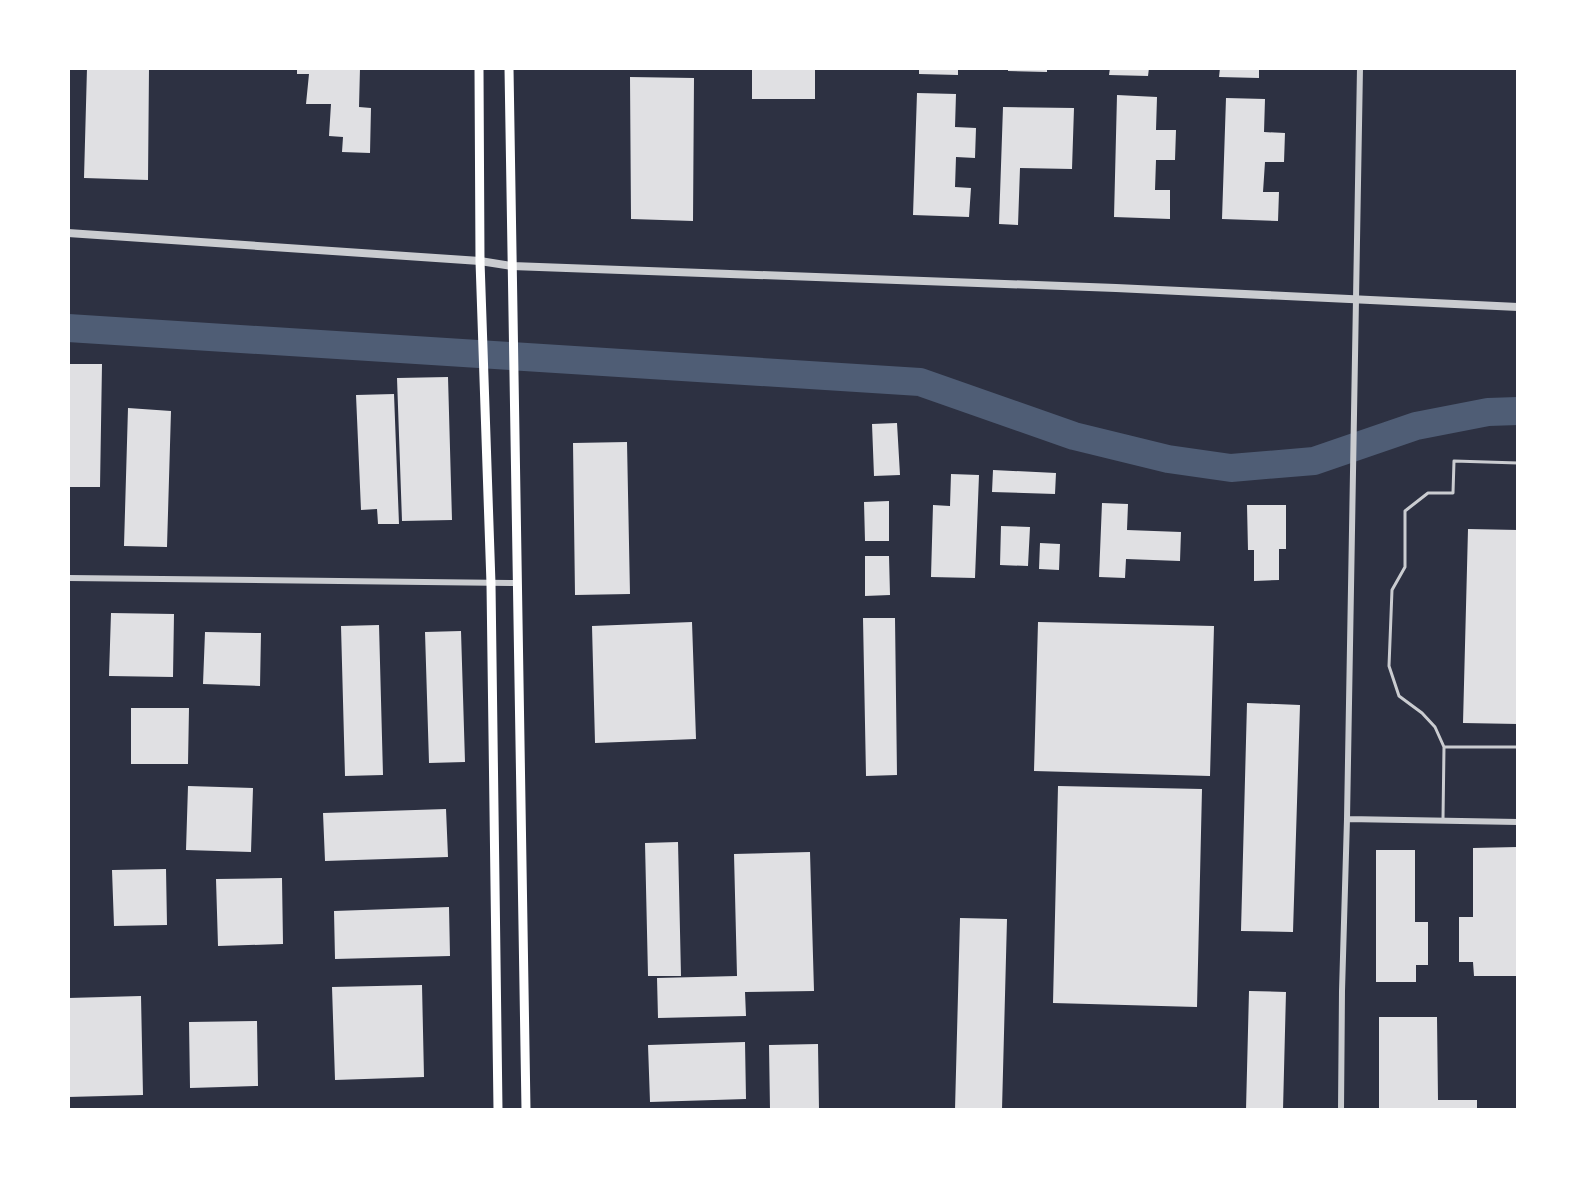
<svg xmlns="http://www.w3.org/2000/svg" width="1586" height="1178" font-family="Lato,sans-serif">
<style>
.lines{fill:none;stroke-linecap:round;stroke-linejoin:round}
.river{stroke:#4f5d75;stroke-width:28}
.building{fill:#e0e0e3}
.service{stroke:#caccd0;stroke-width:3}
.minor{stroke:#caccd0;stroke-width:6}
.tertiary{stroke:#caccd0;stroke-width:8}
.secondary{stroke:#fff;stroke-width:9}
</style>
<rect width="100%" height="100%" fill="#2d3142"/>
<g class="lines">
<path class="river" d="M 68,328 L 920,382 L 1074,436 L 1168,459 L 1231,468 L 1314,461 L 1416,426 L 1488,412 L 1518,411"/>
</g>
<path class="building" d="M 87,68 L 149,68 L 148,180 L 84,178 Z
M 297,68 L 360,68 L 359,107 L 371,108 L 370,153 L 342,152 L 343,137 L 329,136 L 331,104 L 306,104 L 309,74 L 297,74 Z
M 752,68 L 815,68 L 815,99 L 752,99 Z
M 919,68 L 958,68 L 958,75 L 919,74 Z
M 1008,68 L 1047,68 L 1047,72 L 1008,71 Z
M 1110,68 L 1149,68 L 1148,76 L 1109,75 Z
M 1220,68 L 1259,68 L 1259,78 L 1219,77 Z
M 630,77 L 694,78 L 693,221 L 631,219 Z
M 917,93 L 956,94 L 955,127 L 976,128 L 975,158 L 956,157 L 955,187 L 971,188 L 969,217 L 913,215 Z
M 1117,95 L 1157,97 L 1156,130 L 1176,130 L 1175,160 L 1156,160 L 1155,190 L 1170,190 L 1170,219 L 1114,217 Z
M 1226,98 L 1265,99 L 1264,132 L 1285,133 L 1284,162 L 1265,162 L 1263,192 L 1279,192 L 1278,221 L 1222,219 Z
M 1003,107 L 1074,108 L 1072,169 L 1020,168 L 1018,225 L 999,224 Z
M 68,364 L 102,364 L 100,487 L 68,487 Z
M 448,377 L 452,520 L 402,521 L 397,378 Z
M 394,394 L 399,524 L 378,524 L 377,509 L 361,510 L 356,395 Z
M 128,408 L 171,411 L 167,547 L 124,546 Z
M 897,423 L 900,475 L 874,476 L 872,424 Z
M 627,442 L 630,594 L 575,595 L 573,443 Z
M 993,470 L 1056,473 L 1055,494 L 992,492 Z
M 951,474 L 979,475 L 975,578 L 931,577 L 933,505 L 950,506 Z
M 889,501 L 889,541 L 865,541 L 864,502 Z
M 1102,503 L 1128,504 L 1127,530 L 1181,532 L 1180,561 L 1126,559 L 1125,578 L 1099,577 Z
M 1247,505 L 1286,505 L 1286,549 L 1279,549 L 1279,580 L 1254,581 L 1254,550 L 1248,550 Z
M 1001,526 L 1030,527 L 1028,566 L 1000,565 Z
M 1468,529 L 1518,530 L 1518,724 L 1463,723 Z
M 1040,543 L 1060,544 L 1059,570 L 1039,569 Z
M 865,556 L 889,556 L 890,595 L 865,596 Z
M 111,613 L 174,614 L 173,677 L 109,676 Z
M 863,618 L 895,618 L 897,775 L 866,776 Z
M 692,622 L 696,739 L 595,743 L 592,626 Z
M 1038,622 L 1214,626 L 1210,776 L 1034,771 Z
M 379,625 L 383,775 L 345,776 L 341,626 Z
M 461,631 L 465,762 L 429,763 L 425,632 Z
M 205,632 L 261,633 L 260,686 L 203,684 Z
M 1247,703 L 1300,705 L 1293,932 L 1241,931 Z
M 131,708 L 189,708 L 188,764 L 131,764 Z
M 188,786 L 253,788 L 251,852 L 186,850 Z
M 1058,786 L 1202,789 L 1197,1007 L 1053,1003 Z
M 446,809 L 448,857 L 325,861 L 323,813 Z
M 678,842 L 681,976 L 648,976 L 645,843 Z
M 1517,847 L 1518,976 L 1474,976 L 1473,962 L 1459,962 L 1459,917 L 1473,917 L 1473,848 Z
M 1376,850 L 1415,850 L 1415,922 L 1428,922 L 1428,965 L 1416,965 L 1416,982 L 1376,982 Z
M 810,852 L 814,991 L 745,992 L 746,1016 L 658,1018 L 657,978 L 737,976 L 734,854 Z
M 166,869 L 167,925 L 114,926 L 112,870 Z
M 282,878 L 283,944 L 218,946 L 216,879 Z
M 449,907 L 450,956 L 335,959 L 334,911 Z
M 960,918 L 1007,919 L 1002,1110 L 955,1110 Z
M 422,985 L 424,1077 L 335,1080 L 332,987 Z
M 1249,991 L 1286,992 L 1283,1110 L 1246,1110 Z
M 141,996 L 143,1095 L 68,1097 L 68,998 Z
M 1379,1017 L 1437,1017 L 1438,1100 L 1477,1100 L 1477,1110 L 1379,1110 Z
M 257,1021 L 258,1086 L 190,1088 L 189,1022 Z
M 745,1042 L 746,1099 L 650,1102 L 648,1045 Z
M 818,1044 L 819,1110 L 770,1110 L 769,1045 Z"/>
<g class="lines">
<path class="service" d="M 1518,463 L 1454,461 L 1453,493 L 1428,493 L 1405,511 L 1405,567 L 1392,590 L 1389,666 L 1399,696 L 1422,713 L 1435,727 L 1444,747 L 1518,747
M 1443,819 L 1444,747"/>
<path class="minor" d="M 68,578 L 516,583
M 1347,819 L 1518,822
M 1341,1110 L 1342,991 L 1347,819 L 1360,68"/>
<path class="tertiary" d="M 68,233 L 480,261 L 512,266 L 1116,288 L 1518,307"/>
<path class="secondary" d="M 479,68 L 480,261 L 491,584 L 498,1110
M 509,68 L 526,1110"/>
</g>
<rect width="1586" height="1178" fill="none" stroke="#ffffff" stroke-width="140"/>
</svg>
